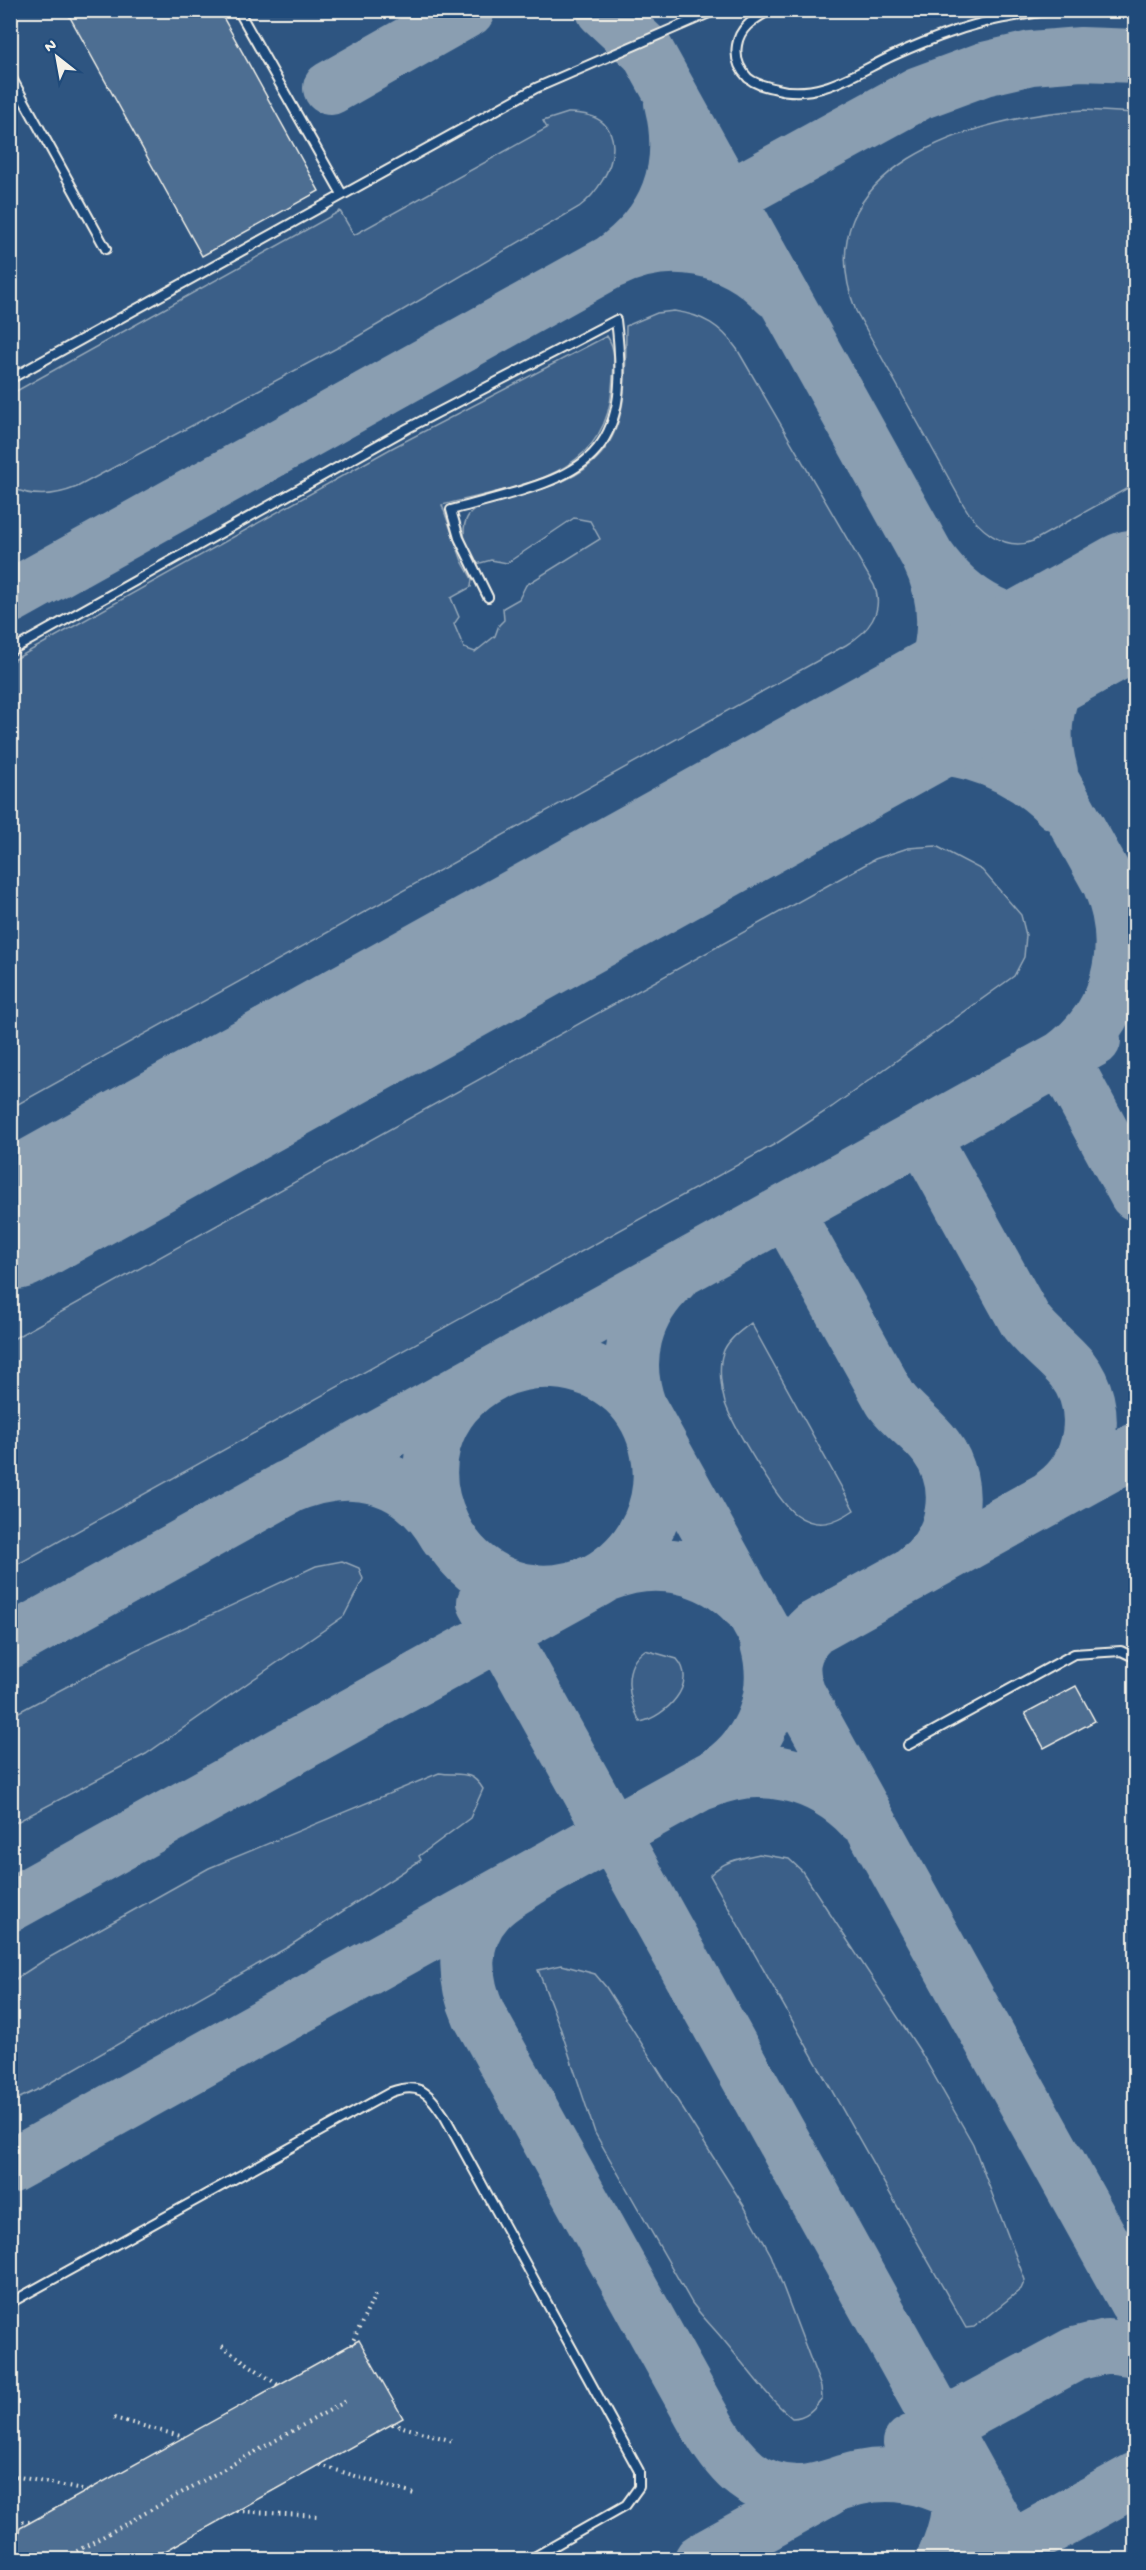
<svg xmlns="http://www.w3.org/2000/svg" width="1146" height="2570" font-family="'Gochi Hand',sans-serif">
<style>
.built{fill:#2d5581}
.green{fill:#3a5f88;stroke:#97a8b8;stroke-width:1.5}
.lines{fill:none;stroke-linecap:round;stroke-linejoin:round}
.taxiway{stroke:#8a9eb1;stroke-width:54}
.runway{stroke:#8a9eb1;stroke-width:135}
.building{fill:#4d6e92;stroke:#f4f1e8;stroke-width:1.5}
.lane-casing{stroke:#f4f1e8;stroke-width:12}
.path{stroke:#f4f1e8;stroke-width:4;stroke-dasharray:1.5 4.5;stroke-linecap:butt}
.lane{stroke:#1f4a7a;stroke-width:8}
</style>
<rect width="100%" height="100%" fill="#1f4a7a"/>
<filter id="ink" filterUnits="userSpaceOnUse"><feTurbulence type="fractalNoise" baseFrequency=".0167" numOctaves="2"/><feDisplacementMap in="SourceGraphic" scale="12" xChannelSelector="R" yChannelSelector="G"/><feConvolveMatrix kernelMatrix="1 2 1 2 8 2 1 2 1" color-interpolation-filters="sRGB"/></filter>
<g filter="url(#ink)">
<path class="built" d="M 11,11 L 1135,11 L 1135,2559 L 11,2560 Z"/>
<path class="green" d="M 1084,110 L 1135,113 L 1135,484 L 1033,541 C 1004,553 976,527 963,504 L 856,311 C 800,167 977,116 1084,110 Z
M 568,113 C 636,112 616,179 579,207 L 350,341 L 77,487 C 55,496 32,498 11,487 L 11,394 L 340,211 L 354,235 L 547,128 L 543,121 Z
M 674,311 C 703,315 721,326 737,349 L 874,585 C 885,612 868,632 846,645 L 11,1108 L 10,662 L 392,448 L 607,336 C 618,352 613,370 612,389 C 605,480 514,486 442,505 L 462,561 L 472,579 L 471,587 L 451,598 L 459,617 L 454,624 L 464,648 L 475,652 L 495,636 L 499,625 L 504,620 L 503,608 L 519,599 L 526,585 L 600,539 L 590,521 L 574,518 L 507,563 L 491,560 L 477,564 C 464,550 456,520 477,508 C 485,503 499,502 508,499 C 540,490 579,481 601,454 C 630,420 625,368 626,326 L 657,313 Z
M 936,846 L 982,870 L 1021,915 L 1026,935 L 1024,957 L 1014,976 L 832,1107 L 777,1143 L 11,1568 L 11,1340 L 875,859 L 908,848 Z
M 751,1323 L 854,1510 C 835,1523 817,1530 795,1514 C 778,1502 732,1424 725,1403 C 721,1389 718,1366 723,1353 C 727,1340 741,1331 751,1323 Z
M 342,1561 L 359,1568 L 363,1579 L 344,1616 L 146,1754 L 11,1825 L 11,1716 L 134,1651 L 316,1566 Z
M 645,1650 L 677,1659 C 699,1684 665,1717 640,1722 C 629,1700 620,1667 645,1650 Z
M 439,1773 C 459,1776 471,1769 483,1789 L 470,1818 L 419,1856 L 421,1860 L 288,1947 L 41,2088 L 11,2102 L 11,1982 L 43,1961 L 209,1868 Z
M 759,1854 L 789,1859 L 802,1871 L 920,2051 L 973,2144 L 1025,2280 L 1021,2289 L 974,2327 L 966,2328 L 710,1875 C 723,1861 741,1858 759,1854 Z
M 562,1965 L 595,1974 L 606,1987 L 744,2206 L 771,2255 L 821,2387 L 822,2398 C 814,2409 806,2418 792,2418 C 766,2396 747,2368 726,2343 C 715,2329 703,2318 692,2303 L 595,2133 L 561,2030 L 538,1970 Z"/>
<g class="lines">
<path class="taxiway" d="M 603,10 L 647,51 L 1109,883 C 1136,948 1119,1016 1062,1058 L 1136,1194
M 330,88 L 468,10
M 671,103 C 687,169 667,222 611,262 C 668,234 733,245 776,292
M 10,597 L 596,270 L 919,93 L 984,69 L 1031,58 L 1081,54 L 1136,56
M 858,752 C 876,739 898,726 912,709 C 948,667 952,605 928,557 C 960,603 1014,637 1073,623 C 1094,618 1114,607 1133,599
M 1051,772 C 1032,704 1064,651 1119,612
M 793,788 C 819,776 846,762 874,754 C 940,735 1011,756 1059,805
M 923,1136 L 1026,1322 C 1040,1340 1058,1352 1072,1369 C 1102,1407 1093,1466 1054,1494
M 786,1211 L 891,1400 C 904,1418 923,1429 936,1447 C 965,1486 955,1542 916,1570
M 673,1277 C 635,1312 622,1359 640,1408 L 1136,2302
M 286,1488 C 350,1460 410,1472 446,1535
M 605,1575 C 654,1555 709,1564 746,1604
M 484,1602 L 1016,2560
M 10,1642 L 1094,1040
M 802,1702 C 789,1673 789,1650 814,1628 L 1136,1450
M 704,1783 C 759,1758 821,1774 862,1817
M 530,1879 C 516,1888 499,1896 488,1909 C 460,1939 464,1981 479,2015 L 709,2429 C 730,2464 756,2494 801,2492 C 821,2491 840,2482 859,2478 C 908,2468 958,2485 991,2522
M 10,1905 L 390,1694 C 459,1656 528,1618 597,1580 C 698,1523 672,1370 554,1362 C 533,1361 511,1365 492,1374 C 363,1442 455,1642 597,1580
M 10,2167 L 720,1773 C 763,1742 781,1693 767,1643
M 910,2443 L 1075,2354 L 1107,2346 L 1136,2350
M 701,2560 L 827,2490
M 943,2560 C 958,2527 963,2498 956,2463
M 990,2560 L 1136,2479"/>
<path class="runway" d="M 10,1223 L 1136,597"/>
</g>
<path class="building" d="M 66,10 L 219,10 L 319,191 L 202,256 Z
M 1076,1686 L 1095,1721 L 1044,1748 L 1025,1713 Z
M 359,2340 L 403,2418 L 158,2555 L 160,2559 L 11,2559 L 20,2528 Z"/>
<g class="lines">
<defs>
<path id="lane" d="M 238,10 L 342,194
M 770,10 C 755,19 740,26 737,45 C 735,57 739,69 748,78 C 755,84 764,86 773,88 C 818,101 854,74 892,56 C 912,47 931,39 952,32 C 985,20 1019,15 1054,10
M 10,75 L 106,249
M 10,379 L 536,88 L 716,10
M 10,651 L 408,428 L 616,320 C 635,471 576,476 451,510 L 459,538 L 488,597
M 908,1745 L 1074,1654 L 1121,1651 L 1136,1658
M 10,2303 L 391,2092 C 421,2081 429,2094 445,2117 L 639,2471 L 639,2487 L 626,2505 L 529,2560"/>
</defs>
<use href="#lane" class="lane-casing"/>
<path class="path" d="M 351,2345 L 376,2293
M 222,2346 L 278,2385
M 114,2418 L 184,2437
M 392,2424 L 453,2441
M 320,2465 L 414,2494
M 10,2475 L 87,2491
M 237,2511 L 317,2516
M 10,2521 L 31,2522
M 61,2560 L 348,2400"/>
<use href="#lane" class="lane"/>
</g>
</g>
<rect width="1146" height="2570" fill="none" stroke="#1f4a7a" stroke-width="36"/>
<rect x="18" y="18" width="1110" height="2534" fill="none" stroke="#f4f1e8" stroke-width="2" filter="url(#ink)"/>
<g transform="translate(57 57) rotate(329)" stroke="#1f4a7a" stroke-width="4.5" paint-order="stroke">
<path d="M0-4.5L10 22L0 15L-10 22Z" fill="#f4f1e8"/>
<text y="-9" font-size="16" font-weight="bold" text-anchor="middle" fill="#f4f1e8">N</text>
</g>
</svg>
